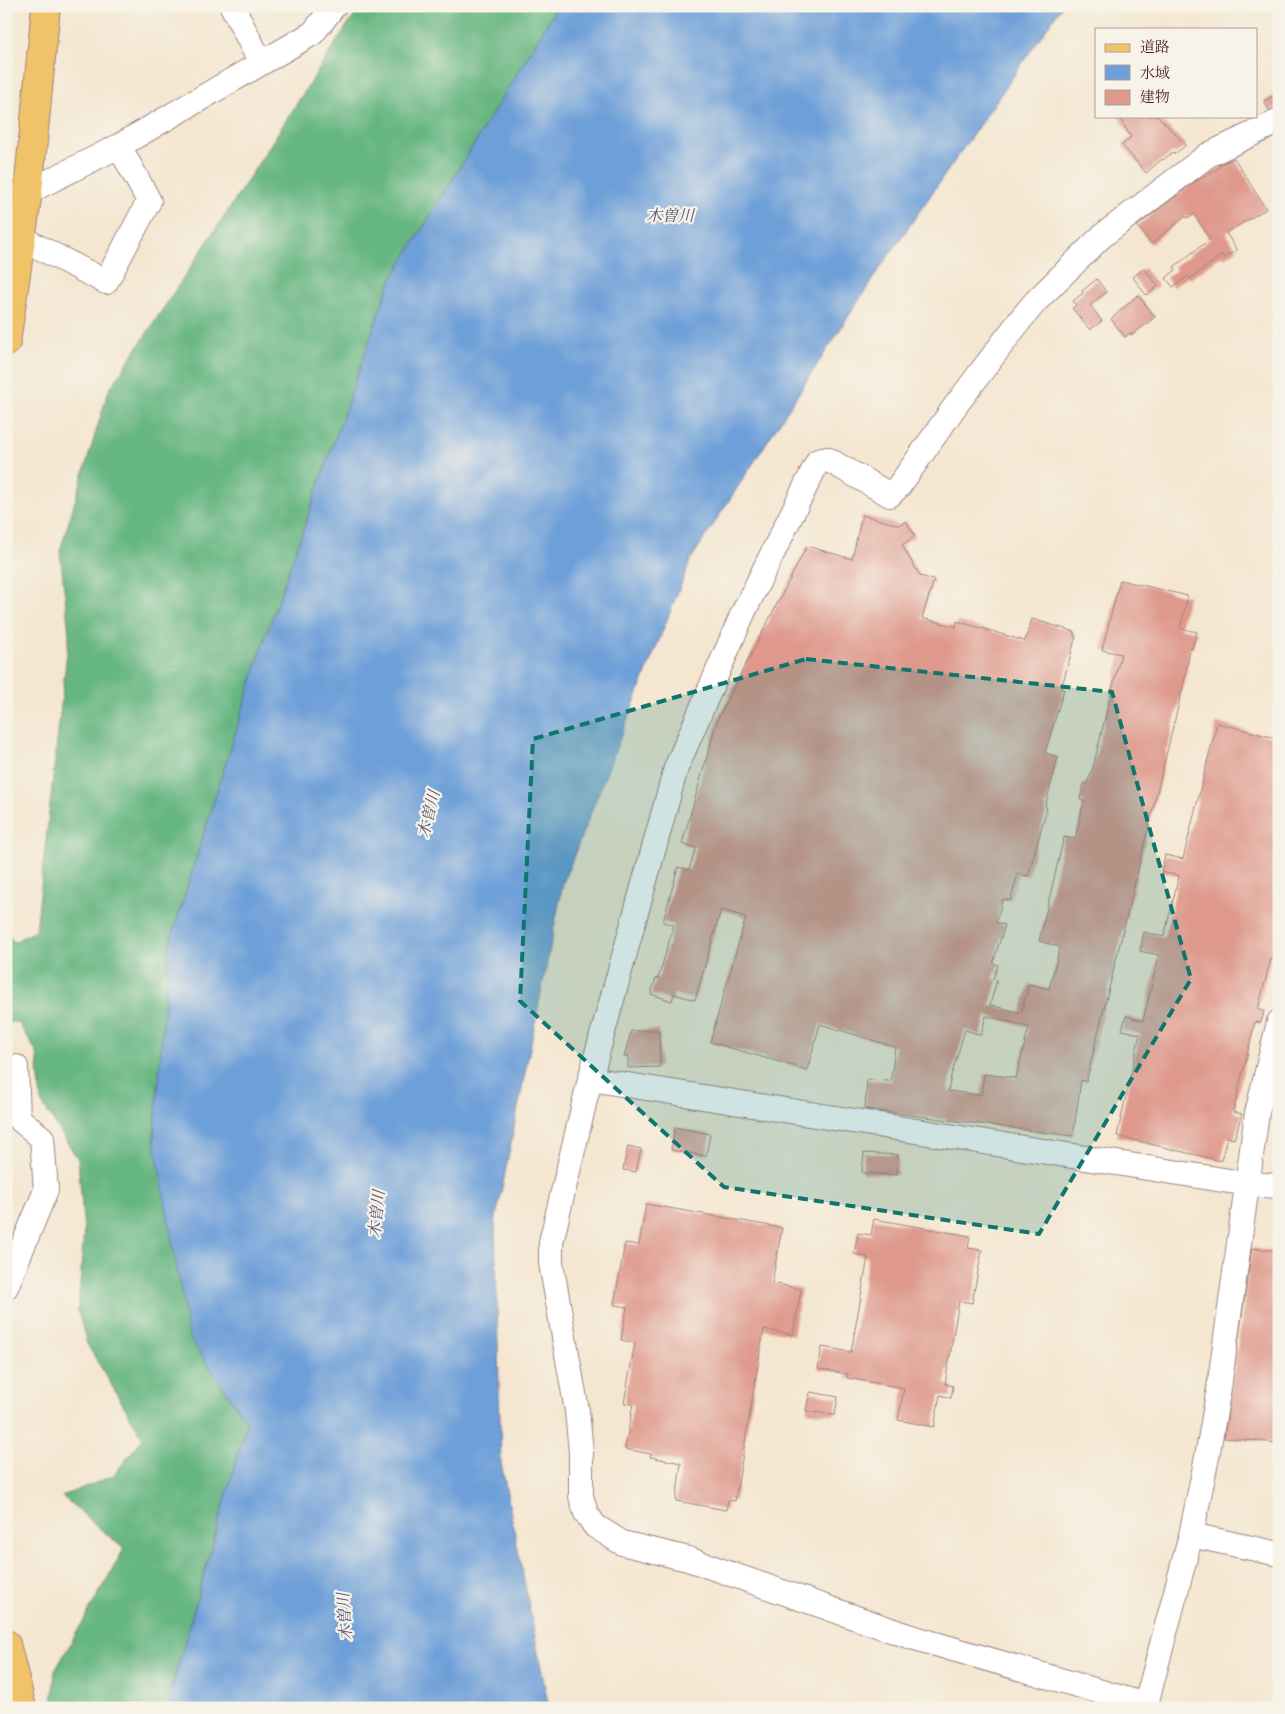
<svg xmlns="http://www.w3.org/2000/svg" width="1285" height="1714" font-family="'Libre Caslon Text','Noto Serif JP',serif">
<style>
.forest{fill:#66b681;stroke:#586a56}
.water{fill:#6d9fd8;stroke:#5c5f82}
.building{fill:#de998c;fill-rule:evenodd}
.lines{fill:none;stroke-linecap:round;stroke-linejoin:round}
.minor-casing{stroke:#9f827e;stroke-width:26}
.major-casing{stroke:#9f827e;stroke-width:30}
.minor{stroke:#fff;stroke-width:24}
.major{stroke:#f0c369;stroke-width:28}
.marked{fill:#0f766e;fill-opacity:0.2;stroke:#0f766e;stroke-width:4;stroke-dasharray:10 6;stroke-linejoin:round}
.labels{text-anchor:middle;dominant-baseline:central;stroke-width:4.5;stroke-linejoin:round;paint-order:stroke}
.water-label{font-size:16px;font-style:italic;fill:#585270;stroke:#f7f3e8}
</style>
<rect width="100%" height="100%" fill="#f7f3e8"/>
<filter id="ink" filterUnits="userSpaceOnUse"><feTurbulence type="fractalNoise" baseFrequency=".02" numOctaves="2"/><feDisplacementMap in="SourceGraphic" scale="10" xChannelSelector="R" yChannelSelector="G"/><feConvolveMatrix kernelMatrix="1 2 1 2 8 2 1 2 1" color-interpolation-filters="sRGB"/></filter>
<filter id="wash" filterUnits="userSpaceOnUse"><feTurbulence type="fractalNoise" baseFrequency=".0096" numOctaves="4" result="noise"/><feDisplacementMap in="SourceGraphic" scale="20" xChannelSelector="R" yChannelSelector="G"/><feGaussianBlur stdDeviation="1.12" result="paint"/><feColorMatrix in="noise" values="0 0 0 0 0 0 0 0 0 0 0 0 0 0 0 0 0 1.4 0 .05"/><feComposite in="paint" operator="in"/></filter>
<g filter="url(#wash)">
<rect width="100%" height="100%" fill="#f4e6d0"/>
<path class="forest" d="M 363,6 L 558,6 L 390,282 L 262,647 L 169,946 L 189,1337 L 247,1422 L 166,1708 L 52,1708 L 55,1671 L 124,1549 L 62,1496 L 113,1476 L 143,1438 L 87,1344 L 78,1311 L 84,1230 L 78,1159 L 41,1102 L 37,1053 L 18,1022 L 6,1022 L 6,933 L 14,942 L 36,930 L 69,634 L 60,551 L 108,392 L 229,209 L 348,24 Z"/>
<path class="water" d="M 558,6 L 1062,6 L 876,274 L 691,559 L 563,883 L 495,1223 L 501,1463 L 549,1708 L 166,1708 L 247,1422 L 189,1337 L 154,1139 L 169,946 L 262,647 L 390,282 Z"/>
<g id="blocks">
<path class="building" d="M 1279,93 L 1279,107 L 1269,110 L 1264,101 Z
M 1118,116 L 1158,116 L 1186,145 L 1175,154 L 1173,152 L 1163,160 L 1162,159 L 1146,173 L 1122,145 L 1131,137 Z
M 1234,158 L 1266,209 L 1226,233 L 1237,250 L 1224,258 L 1222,255 L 1190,279 L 1188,276 L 1173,287 L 1166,278 L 1176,270 L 1174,267 L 1210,239 L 1194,214 L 1187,218 L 1186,216 L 1151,244 L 1137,226 L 1196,181 L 1220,167 L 1219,165 Z
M 1144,268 L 1158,286 L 1146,295 L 1133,277 Z
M 1097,279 L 1106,292 L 1090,305 L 1102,321 L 1090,330 L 1072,308 L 1076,306 L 1073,301 L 1083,293 L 1082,291 Z
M 1138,295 L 1155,317 L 1132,335 L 1130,333 L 1125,337 L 1111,319 Z
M 862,515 L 899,525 L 906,521 L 915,536 L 902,545 L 920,576 L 934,580 L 922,618 L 956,627 L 957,621 L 1025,641 L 1032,619 L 1075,632 L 1074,635 L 1076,636 L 1061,689 L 1064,689 L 1045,753 L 1058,757 L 1045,807 L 1047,808 L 1028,876 L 1018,874 L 1010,901 L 1003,899 L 996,922 L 1005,925 L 993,963 L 998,965 L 993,979 L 997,980 L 990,1005 L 1021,1013 L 1029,984 L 1049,989 L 1060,947 L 1039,941 L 1064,837 L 1075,839 L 1084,801 L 1080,800 L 1084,783 L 1087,784 L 1093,767 L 1121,654 L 1102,650 L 1120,580 L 1188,596 L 1180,628 L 1197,632 L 1192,649 L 1190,648 L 1186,674 L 1086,1082 L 1081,1080 L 1073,1136 L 865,1109 L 867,1080 L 891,1081 L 895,1047 L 820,1024 L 807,1070 L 710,1042 L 746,917 L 721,910 L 695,1000 L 674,994 L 672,1001 L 651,994 L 656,978 L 658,979 L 674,925 L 663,922 L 678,867 L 689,870 L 696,848 L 682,844 L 718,718 L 807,546 L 852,559 ZM 986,1016 L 1029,1027 L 1016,1078 L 984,1074 L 981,1095 L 948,1091 L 951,1076 L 965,1030 L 981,1035 Z
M 1217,723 L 1279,739 L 1279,927 L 1258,1009 L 1264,1011 L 1261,1023 L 1255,1022 L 1233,1112 L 1242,1114 L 1234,1139 L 1227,1137 L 1221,1161 L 1117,1136 L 1140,1034 L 1122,1030 L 1126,1016 L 1143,1021 L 1159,955 L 1140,951 L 1144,932 L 1164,937 L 1179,876 L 1161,872 L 1165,855 L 1183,859 Z
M 659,1030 L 660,1067 L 628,1068 L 628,1056 L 624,1057 L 631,1031 Z
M 675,1127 L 710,1134 L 706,1156 L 671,1150 Z
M 628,1146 L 641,1149 L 636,1172 L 623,1170 Z
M 864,1153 L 898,1155 L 897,1175 L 862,1173 Z
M 646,1204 L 782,1228 L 772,1283 L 801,1289 L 793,1335 L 764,1329 L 735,1501 L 728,1500 L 726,1510 L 676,1501 L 681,1463 L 650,1457 L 651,1454 L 625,1449 L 633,1404 L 624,1403 L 635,1343 L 621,1340 L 627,1307 L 614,1305 L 625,1243 L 639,1245 Z
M 874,1219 L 970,1236 L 968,1248 L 982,1250 L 972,1303 L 959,1301 L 945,1384 L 953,1386 L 951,1398 L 940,1395 L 934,1427 L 898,1420 L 904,1388 L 847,1378 L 848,1374 L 818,1369 L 822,1347 L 851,1352 L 868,1257 L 854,1254 L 858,1233 L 871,1235 Z
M 1252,1248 L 1279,1251 L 1279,1443 L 1224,1438 Z
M 810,1392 L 838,1397 L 835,1415 L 806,1411 Z"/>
</g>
</g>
<g filter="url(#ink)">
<use href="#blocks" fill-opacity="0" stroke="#9f827e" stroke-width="1"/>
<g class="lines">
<defs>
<path id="minor" d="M 232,6 L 261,63
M 28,192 L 119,146 L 313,33 L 334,6
M 21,238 L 106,282 L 149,201 L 119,146
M 590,1079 L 1248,1184 L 1279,1186
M 6,1287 L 46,1190 L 42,1138 L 18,1118 L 16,1067
M 1191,1535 L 1279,1554
M 1146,1705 L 908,1636 L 688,1559 L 622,1543 L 595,1526 L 586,1513 L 581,1496 L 581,1452 L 577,1411 L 551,1263 L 551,1242 L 590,1079 L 676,768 L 743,613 L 818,461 L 827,459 L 890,495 L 899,486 L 956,405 L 1021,319 L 1036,301 L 1102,236 L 1208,155 L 1279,121
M 1145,1708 L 1191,1535 L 1207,1457 L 1219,1388 L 1257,1113 L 1279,1022"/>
<path id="major" d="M 6,342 L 28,192 L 46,6
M 6,1644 L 22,1708"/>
</defs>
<use href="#minor" class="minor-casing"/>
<use href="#major" class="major-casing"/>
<use href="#minor" class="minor"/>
<use href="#major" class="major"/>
</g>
</g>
<path class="marked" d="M 806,659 L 1112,692 L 1191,979 L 1039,1234 L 724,1187 L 520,1001 L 533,739 Z"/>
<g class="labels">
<g class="water-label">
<text x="670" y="215">木曽川</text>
<text transform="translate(428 814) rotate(-76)">木曽川</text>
<text transform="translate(376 1214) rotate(-84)">木曽川</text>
<text transform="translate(344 1617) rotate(-94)">木曽川</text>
</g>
</g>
<rect width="1285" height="1714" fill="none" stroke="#f7f3e8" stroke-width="25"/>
<rect x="1095" y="28" width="162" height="90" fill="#f7f3e8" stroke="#b29e9c"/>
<rect x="1105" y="44" width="25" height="8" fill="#f0c369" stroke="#b29e9c"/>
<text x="1140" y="52" font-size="15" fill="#4a1f2b">道路</text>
<rect x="1105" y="65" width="25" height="15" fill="#6d9fd8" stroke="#b29e9c"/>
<text x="1140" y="78" font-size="15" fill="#4a1f2b">水域</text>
<rect x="1105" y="90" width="25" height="15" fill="#de998c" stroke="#b29e9c"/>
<text x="1140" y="102" font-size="15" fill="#4a1f2b">建物</text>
</svg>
